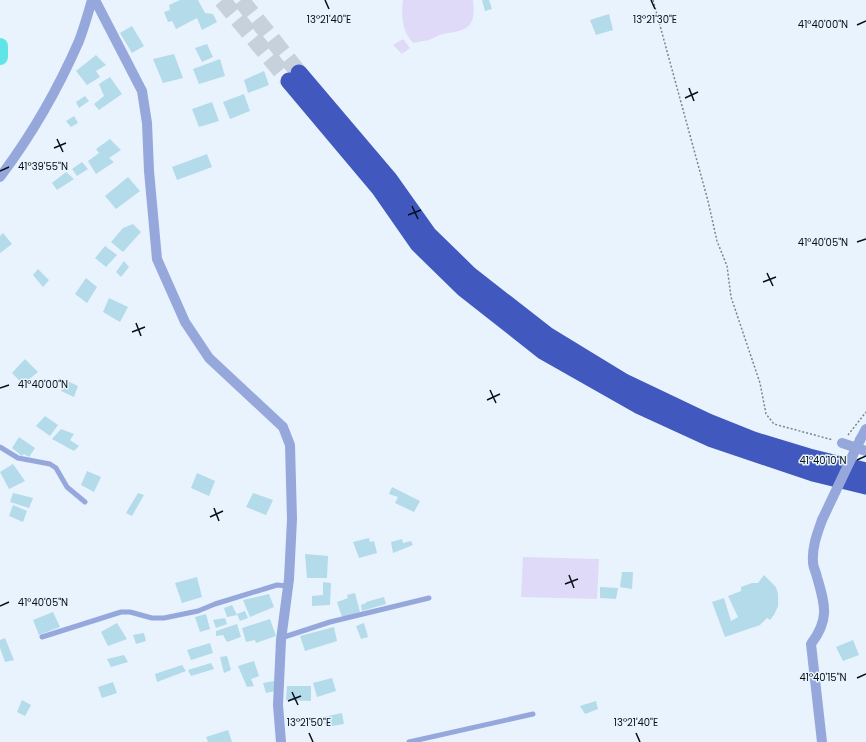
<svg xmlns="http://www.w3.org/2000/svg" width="866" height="742" font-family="Poppins,sans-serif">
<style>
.green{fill:#e0daf9}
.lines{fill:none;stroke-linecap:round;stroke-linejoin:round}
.river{stroke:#5fe5e7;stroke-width:16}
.building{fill:#b3dbe9}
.trunk-tunnel{stroke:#c6d1db;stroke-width:17;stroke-dasharray:17 8;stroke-linecap:butt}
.path{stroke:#7a848d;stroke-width:1.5;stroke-dasharray:2 2;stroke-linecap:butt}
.service{stroke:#96a7dc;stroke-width:5}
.minor{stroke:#96a7dc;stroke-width:10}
.trunk{stroke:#4158be;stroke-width:17}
.minor-bridge{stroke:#96a7dc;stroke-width:10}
.ticks{fill:none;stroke:#071018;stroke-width:1.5}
.ticks-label{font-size:10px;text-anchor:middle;fill:#071018;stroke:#e8f3fd;stroke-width:3;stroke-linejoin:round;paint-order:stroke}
</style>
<rect width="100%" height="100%" fill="#e8f3fd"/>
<path class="green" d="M 403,0 L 473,0 C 476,29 467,30 443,34 C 438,35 434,38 429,40 C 424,41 418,42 413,43 C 402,31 401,16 403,0 Z
M 403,39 L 410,48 L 402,54 L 393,45 Z
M 523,557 L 599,559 L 597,599 L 521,597 Z"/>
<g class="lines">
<path class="river" d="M 0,46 L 0,57"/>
</g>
<path class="building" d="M 180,0 L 198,0 L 205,13 L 213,14 L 217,22 L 202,30 L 197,18 L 176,29 L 172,21 L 168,22 L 164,12 L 170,10 L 169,5 Z
M 482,0 L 489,0 L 492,9 L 485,11 Z
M 609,14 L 613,30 L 596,35 L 590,20 Z
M 132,26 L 144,46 L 132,53 L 120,33 Z
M 207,44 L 213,57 L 202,62 L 195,48 Z
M 174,54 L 183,78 L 163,83 L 153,59 Z
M 96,55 L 106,65 L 96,71 L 100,77 L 87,85 L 76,71 Z
M 220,59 L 225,76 L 199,84 L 193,69 Z
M 264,71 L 269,85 L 248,93 L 244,80 Z
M 110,77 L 122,94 L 99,110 L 94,104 L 104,96 L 99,84 Z
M 244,94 L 250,111 L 230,119 L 223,102 Z
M 85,96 L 89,101 L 79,108 L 76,102 Z
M 212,102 L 219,121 L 199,127 L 192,109 Z
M 74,116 L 78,123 L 71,127 L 66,121 Z
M 110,139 L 121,150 L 109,158 L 114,162 L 96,174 L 88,161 L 99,153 L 96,149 Z
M 207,154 L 212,167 L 177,180 L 172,167 Z
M 82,162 L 88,169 L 77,176 L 72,169 Z
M 66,172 L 74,179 L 57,190 L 52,183 Z
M 128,177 L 140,191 L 116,209 L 105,196 Z
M 133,224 L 141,232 L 123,252 L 111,242 L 123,228 Z
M 3,233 L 12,244 L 0,253 L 0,236 Z
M 105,246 L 117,255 L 106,267 L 95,258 Z
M 124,261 L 129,267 L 121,277 L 116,272 Z
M 38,269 L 49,280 L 43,287 L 33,275 Z
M 86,278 L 97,287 L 87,303 L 75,294 Z
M 109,298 L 128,307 L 120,322 L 103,312 Z
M 25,359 L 38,372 L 23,384 L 12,373 Z
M 65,380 L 78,386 L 74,397 L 61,391 Z
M 45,416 L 58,425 L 50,436 L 36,426 Z
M 61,429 L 74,434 L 70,440 L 79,446 L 74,451 L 52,439 Z
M 19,437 L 35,448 L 29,457 L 24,454 L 22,456 L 12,448 Z
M 13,464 L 25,481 L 9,489 L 0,472 Z
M 87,471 L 101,477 L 94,492 L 81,485 Z
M 197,473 L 215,481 L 209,496 L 191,488 Z
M 392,487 L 420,501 L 414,512 L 395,503 L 398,497 L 389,494 Z
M 13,493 L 33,498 L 29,508 L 10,502 Z
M 138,493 L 144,495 L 132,516 L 126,513 Z
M 253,493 L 273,500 L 266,515 L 246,507 Z
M 13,505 L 27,511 L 23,522 L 9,516 Z
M 369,538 L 370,542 L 374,541 L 377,553 L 359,558 L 353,542 Z
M 402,539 L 403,543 L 411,541 L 413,545 L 393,553 L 391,542 Z
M 305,554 L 328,556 L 327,578 L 307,578 Z
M 622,572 L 633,572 L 632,589 L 620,587 Z
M 764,575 L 776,587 L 778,594 L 778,606 L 774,615 L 770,620 L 767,618 L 760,625 L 725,637 L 712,602 L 724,598 L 731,621 L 738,617 L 728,596 L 741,591 L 741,587 L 752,583 L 758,583 Z
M 197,577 L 202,597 L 182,603 L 175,583 Z
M 323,582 L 331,583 L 330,605 L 312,606 L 312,596 L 323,595 Z
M 600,587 L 618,588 L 616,599 L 600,598 Z
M 355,593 L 360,612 L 342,617 L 337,602 L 348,598 L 347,595 Z
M 269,594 L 274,607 L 250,617 L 243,600 Z
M 384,597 L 386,604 L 362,611 L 361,605 L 366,603 L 366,602 Z
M 232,605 L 237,615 L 227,617 L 224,608 Z
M 245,611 L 248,618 L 240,621 L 237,614 Z
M 53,612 L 60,627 L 39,635 L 33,620 Z
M 206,614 L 210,629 L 200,632 L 195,617 Z
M 225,618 L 227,624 L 216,628 L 213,620 Z
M 270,619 L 276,636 L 256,643 L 255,640 L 246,642 L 242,628 Z
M 117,623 L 127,639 L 108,646 L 101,632 Z
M 364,623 L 368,637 L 361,639 L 356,626 Z
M 237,624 L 241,637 L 227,642 L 223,635 L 216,636 L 216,631 Z
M 334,627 L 337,641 L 305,651 L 300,636 Z
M 144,633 L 146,641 L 136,644 L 133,635 Z
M 5,638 L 14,660 L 5,662 L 0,648 L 0,640 Z
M 853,640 L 859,655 L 843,661 L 836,647 Z
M 210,643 L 213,653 L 191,660 L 187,650 Z
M 124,655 L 128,662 L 111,667 L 107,659 Z
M 227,656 L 231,670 L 224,673 L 220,657 Z
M 254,661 L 259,676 L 251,679 L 254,686 L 247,687 L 238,666 Z
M 211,663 L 214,669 L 191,676 L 188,670 Z
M 182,665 L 186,671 L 157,682 L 155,674 Z
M 332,678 L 336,691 L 317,697 L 313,683 Z
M 274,681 L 275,691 L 266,693 L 263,683 Z
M 113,682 L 117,693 L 102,698 L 98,687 Z
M 287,686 L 311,686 L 311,701 L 286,700 Z
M 22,700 L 31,705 L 25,716 L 17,712 Z
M 596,701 L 598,709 L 585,714 L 580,706 Z
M 342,713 L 344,724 L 326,727 L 323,717 Z
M 228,730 L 232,742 L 208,742 L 206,737 Z"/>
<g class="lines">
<path class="trunk-tunnel" d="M 222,0 L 289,81
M 241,0 L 299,73"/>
<path class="path" d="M 653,0 L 708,201 L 717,241 L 727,266 L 731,297 L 760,383 L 766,414 L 774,424 L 833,440
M 848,435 L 866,412"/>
<path class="service" d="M 0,447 L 18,458 L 50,464 L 56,468 L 67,487 L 85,502
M 42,637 L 121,612 L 130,612 L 152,618 L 164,618 L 198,611 L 215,604 L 277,585 L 288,586
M 281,638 L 330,622 L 429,598
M 409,742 L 533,714"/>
<path class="minor" d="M 95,0 L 142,91 L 147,123 L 149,171 L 157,259 L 185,322 L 209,358 L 283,427 L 290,445 L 292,519 L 289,579 L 281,640 L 278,705 L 281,742
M 0,177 C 31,136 58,89 79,41 C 84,28 88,14 92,0
M 860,440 L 866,429
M 842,443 L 866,451
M 822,520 C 817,534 812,547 813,562 C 813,567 816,572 817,577 C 825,605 830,619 811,644 L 822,742"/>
<path class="trunk" d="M 299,73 L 389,179 L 428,234 L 470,275 L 547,335 L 624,382 L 708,422 L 753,440 L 809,457 L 866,471
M 289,81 L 379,188 L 418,244 L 463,288 L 543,351 L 640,406 L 712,439 L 813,473 L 866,486"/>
<path class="minor-bridge" d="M 822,520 L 860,440"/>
</g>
<path class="ticks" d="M 325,0 L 329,9M 651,0 L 655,9M 857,25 L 866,21M 689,88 L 694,101M 685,98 L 698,92M 57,139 L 63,152M 54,148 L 66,143M 0,171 L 9,167M 412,206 L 418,219M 408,215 L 421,210M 857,242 L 866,239M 767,273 L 773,286M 763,282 L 776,277M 136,323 L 141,336M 132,332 L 145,327M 0,388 L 9,385M 490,390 L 496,403M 487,400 L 500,394M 857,460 L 866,456M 214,508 L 219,521M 210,517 L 223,511M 569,575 L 574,588M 565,584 L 578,579M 0,606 L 9,602M 857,678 L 866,674M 292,692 L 298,705M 288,701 L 301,696M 309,733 L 313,742M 636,733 L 640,742"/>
<g class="ticks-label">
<text x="329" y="23">13°21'40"E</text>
<text x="655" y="23">13°21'30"E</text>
<text x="823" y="28">41°40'00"N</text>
<text x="43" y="170">41°39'55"N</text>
<text x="823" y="246">41°40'05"N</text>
<text x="43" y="388">41°40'00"N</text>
<text x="823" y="464">41°40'10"N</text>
<text x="43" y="606">41°40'05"N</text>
<text x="823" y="681">41°40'15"N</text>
<text x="309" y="726">13°21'50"E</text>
<text x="636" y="726">13°21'40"E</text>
</g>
</svg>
